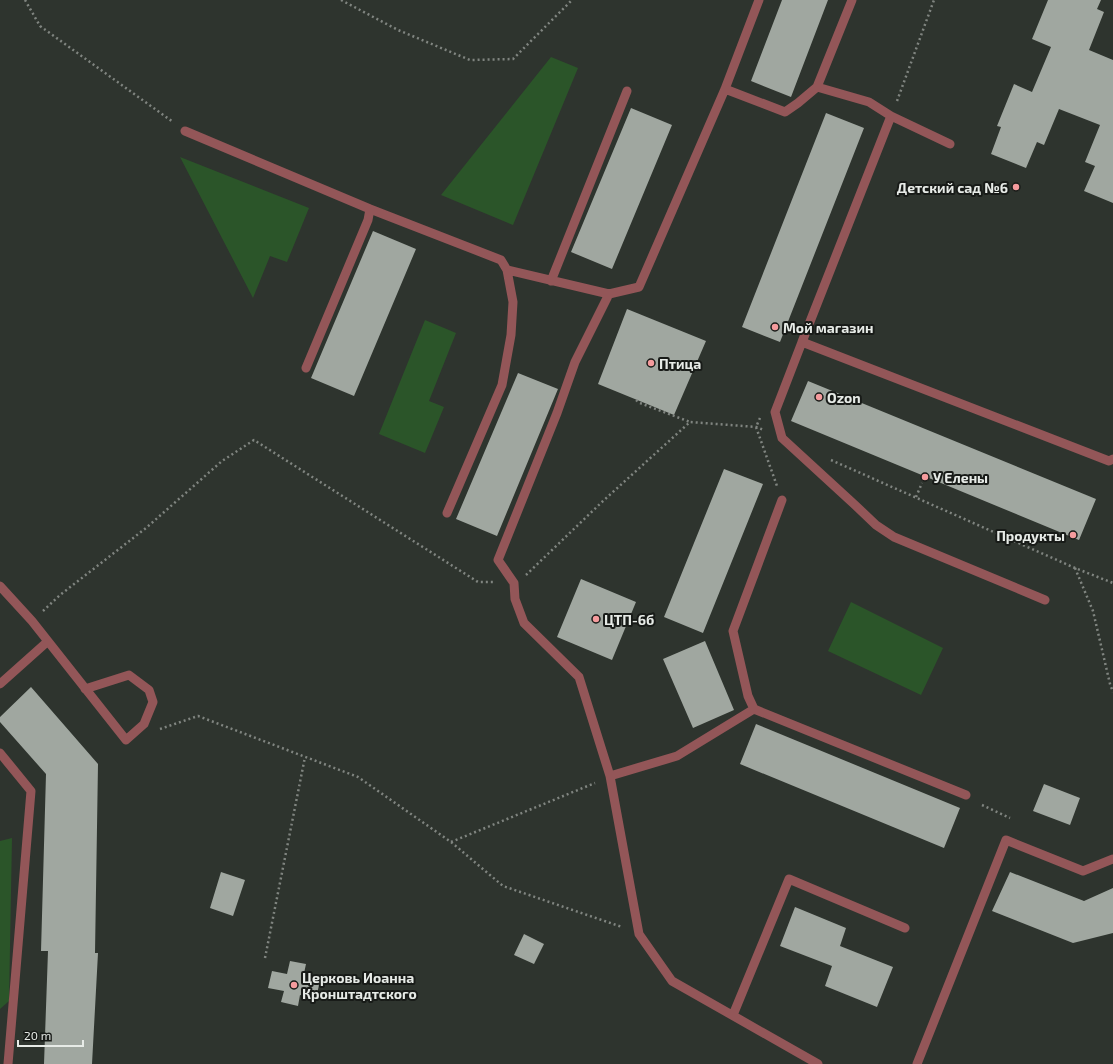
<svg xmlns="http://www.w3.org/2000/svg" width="1113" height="1064" font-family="'Exo 2',sans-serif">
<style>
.green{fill:#2b5529}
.building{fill:#a0a7a0}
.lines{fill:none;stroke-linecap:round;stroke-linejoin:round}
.path{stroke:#808580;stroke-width:2.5;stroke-dasharray:2 3;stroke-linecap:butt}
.service{stroke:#935658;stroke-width:9}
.poi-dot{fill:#f59b9d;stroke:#181b18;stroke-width:1.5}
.labels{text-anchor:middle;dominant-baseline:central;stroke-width:4;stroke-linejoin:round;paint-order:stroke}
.poi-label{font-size:14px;font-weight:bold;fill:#e7ebe7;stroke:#181b18;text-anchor:start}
</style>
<rect width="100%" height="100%" fill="#2e342e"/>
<path class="green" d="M 551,57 L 578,68 L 513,225 L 441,195 Z
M 180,157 L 309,208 L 287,262 L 270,256 L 253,298 Z
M 425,320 L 456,333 L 429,401 L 444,407 L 425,453 L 379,434 Z
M 851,602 L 943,648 L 921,695 L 828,651 Z
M 12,838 L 9,1001 L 0,1009 L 0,841 Z"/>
<path class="building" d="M 782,0 L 828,0 L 791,97 L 751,81 Z
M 1048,0 L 1101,0 L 1097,9 L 1104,12 L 1089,50 L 1113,60 L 1113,203 L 1084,191 L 1095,166 L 1085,162 L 1100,125 L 1059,109 L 1044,145 L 1037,142 L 1026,168 L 991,154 L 1001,127 L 997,126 L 1014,84 L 1032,92 L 1051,47 L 1032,39 Z
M 631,108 L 672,125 L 612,269 L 571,252 Z
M 826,113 L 864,128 L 780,342 L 742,327 Z
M 373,231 L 416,249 L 354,396 L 311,378 Z
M 627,309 L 706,341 L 674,415 L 598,384 Z
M 518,373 L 558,389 L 497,536 L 456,519 Z
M 808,381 L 1096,499 L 1079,540 L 791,421 Z
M 724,469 L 763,484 L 703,633 L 664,617 Z
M 581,579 L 636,602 L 612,660 L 557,637 Z
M 705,641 L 734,710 L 693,728 L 663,659 Z
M 31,687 L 98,764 L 95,953 L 98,953 L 92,1064 L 44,1064 L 48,951 L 41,951 L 46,774 L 0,722 L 0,717 Z
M 756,724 L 960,808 L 944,848 L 740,764 Z
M 1044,784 L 1080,798 L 1070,825 L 1033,811 Z
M 221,872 L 245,880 L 233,916 L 210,908 Z
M 1010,872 L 1084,901 L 1113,888 L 1113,933 L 1073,943 L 992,911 Z
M 795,907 L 846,928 L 840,946 L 893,967 L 877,1007 L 825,986 L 832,966 L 780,946 Z
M 524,934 L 544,944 L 534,964 L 514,955 Z
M 290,961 L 306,964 L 303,978 L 320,981 L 316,998 L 300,995 L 298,1006 L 281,1002 L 284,991 L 268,988 L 272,971 L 287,974 Z"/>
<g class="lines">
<path class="path" d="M 25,0 L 40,26 L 173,122
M 341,0 L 398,30 L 470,60 L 513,59 L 572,0
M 897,101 L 934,0
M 636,400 L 640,403 L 690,422
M 760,418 L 756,427 L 777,486
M 831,460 L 1075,568 L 1113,583
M 916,497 L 922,483
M 1075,568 L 1093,611 L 1110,684 L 1113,692
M 526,575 L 603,501 L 690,422 L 756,427 L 764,430
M 43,611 L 60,595 L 146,528 L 222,461 L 254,440 L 478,582 L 494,582
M 160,729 L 198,716 L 358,777 L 451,842 L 503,886 L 622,927
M 982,805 L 1010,818
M 451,842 L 595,783
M 265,958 L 305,757"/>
<path class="service" d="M 817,87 L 852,0
M 725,89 L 785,112 L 798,103 L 817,87 L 869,102 L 891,116 L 802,342 L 1109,461 L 1113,459
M 891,116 L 950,144
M 185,131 L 370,209 L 501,260 L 507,270 L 609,294 L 639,287 L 725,89 L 759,0
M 551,281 L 627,91
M 609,294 L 575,362 L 557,413 L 498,560 L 514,583 L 515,599 L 524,623 L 579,677 L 610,776
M 802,342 L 775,412 L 782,438 L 855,505 L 876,525 L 894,537 L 1045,600
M 306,368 L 368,220 L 370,209
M 782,500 L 733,631 L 748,696 L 754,709 L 677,756 L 610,776 L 639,934 L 672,981 L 818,1064
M 447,513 L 502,385 L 511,335 L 513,302 L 507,270
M 0,586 L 32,621 L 126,740 L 144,724 L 153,702 L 149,690 L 129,675 L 85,689
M 0,684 L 47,642
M 754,709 L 966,795
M 0,753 L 31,791 L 8,1064
M 733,1015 L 789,879 L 905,928
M 917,1064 L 1006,840 L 1083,871 L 1113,859"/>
</g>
<g class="poi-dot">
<circle cx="1016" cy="187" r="4"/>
<circle cx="775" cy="327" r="4"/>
<circle cx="651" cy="363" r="4"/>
<circle cx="819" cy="397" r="4"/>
<circle cx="925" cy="477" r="4"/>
<circle cx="1073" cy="535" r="4"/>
<circle cx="596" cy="619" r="4"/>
<circle cx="294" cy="985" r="4"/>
</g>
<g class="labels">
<g class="poi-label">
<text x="1008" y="187" text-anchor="end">Детский сад №6</text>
<text x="783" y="327">Мой магазин</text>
<text x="659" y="363">Птица</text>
<text x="827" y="397">Ozon</text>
<text x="933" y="477">У Елены</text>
<text x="1065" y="535" text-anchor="end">Продукты</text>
<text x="604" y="619">ЦТП-6б</text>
<text x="302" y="977">Церковь Иоанна<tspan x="302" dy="16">Кронштадтского</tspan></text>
</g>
</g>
<path d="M18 1040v6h65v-6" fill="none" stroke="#e7ebe7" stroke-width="2"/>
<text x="24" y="1040" font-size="12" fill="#e7ebe7" stroke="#181b18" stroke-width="3" paint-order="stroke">20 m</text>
</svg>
